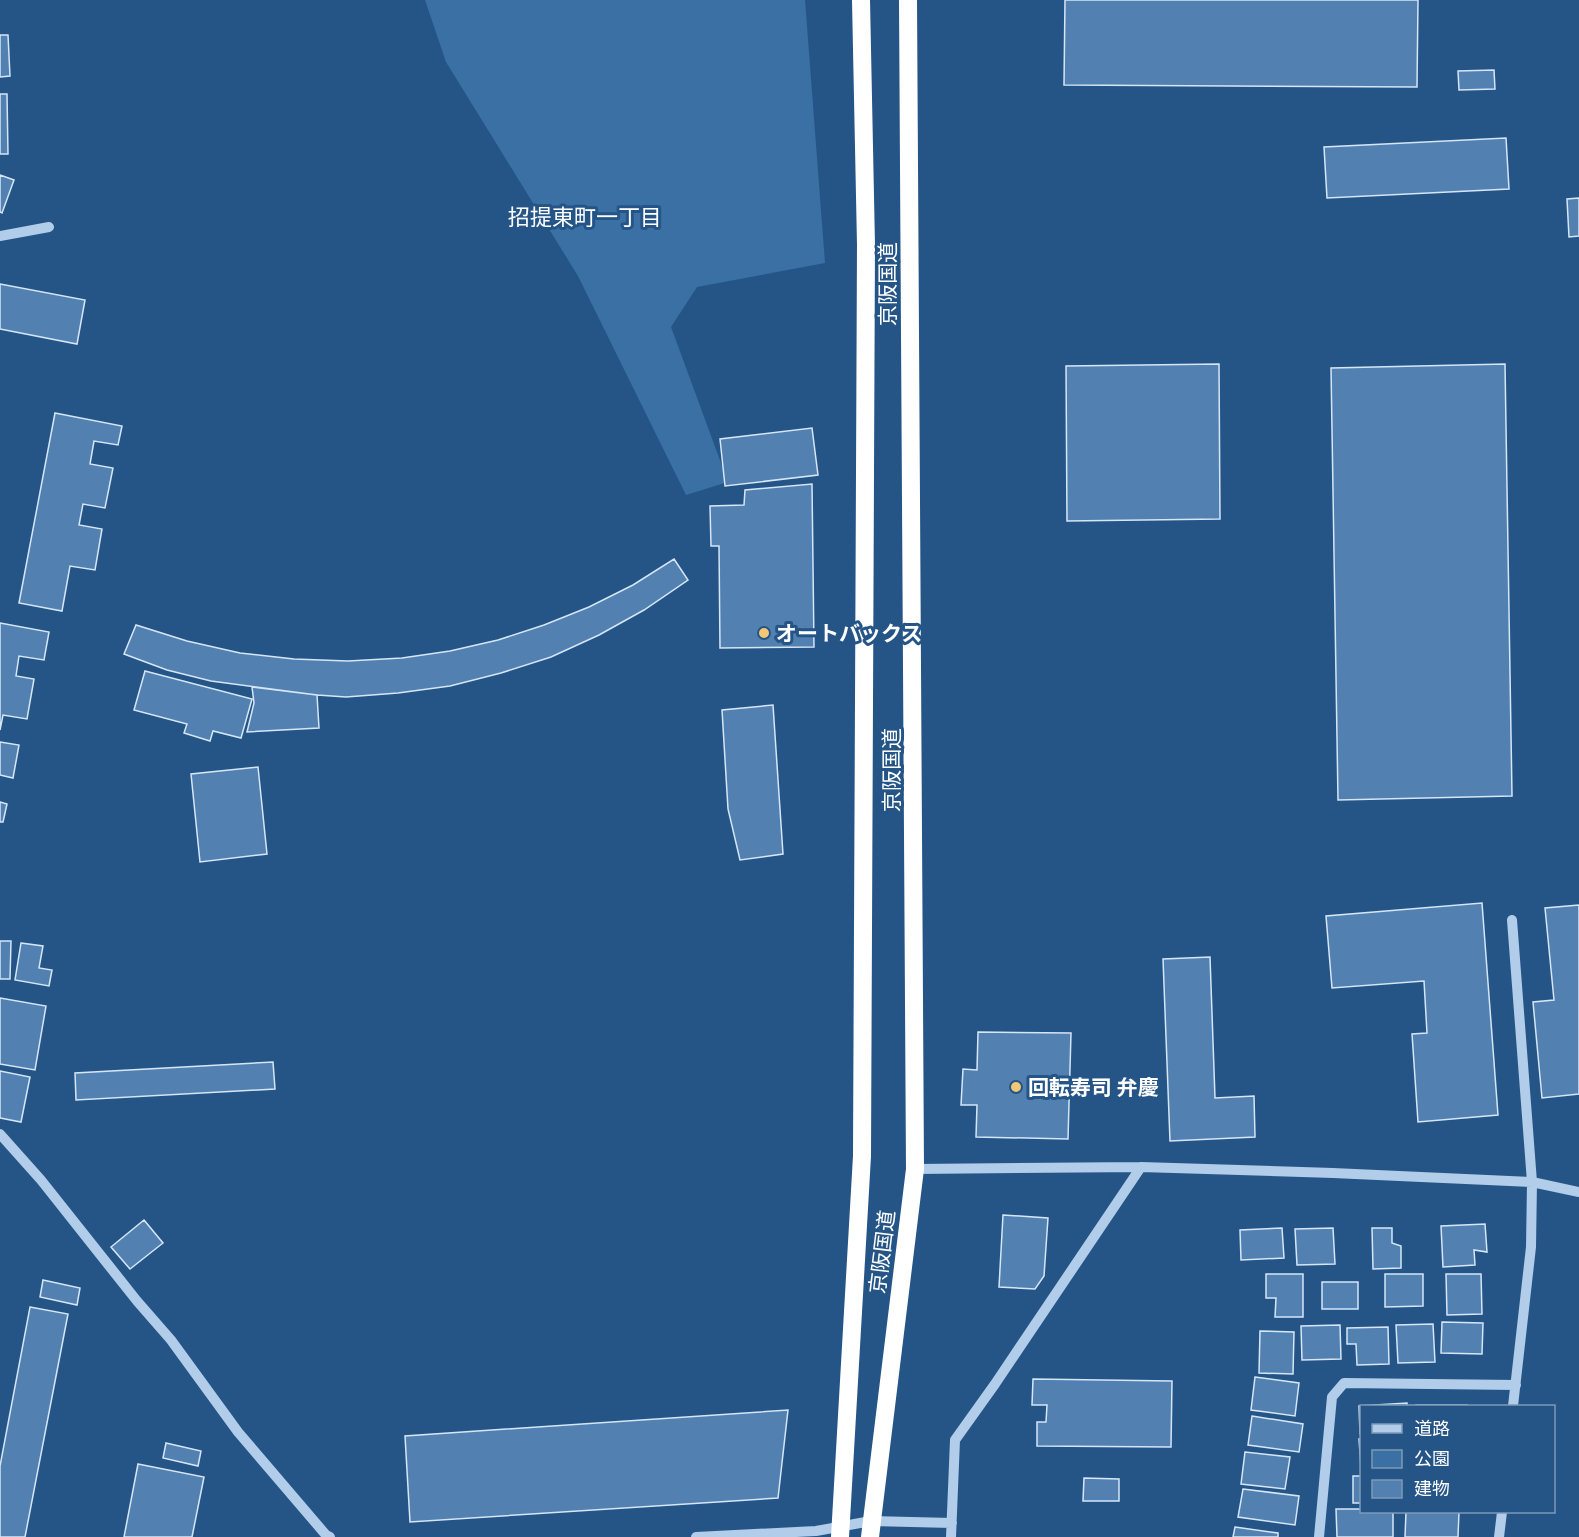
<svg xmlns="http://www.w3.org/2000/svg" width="1579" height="1537" font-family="Cabin,'Noto Sans JP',sans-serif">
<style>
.green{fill:#3a70a4}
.building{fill:#5281b1;stroke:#d5e6f7;stroke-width:1.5}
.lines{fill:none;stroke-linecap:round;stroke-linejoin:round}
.minor{stroke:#b1cde9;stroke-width:10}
.highway{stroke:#fff;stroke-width:18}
.poi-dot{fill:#f2c775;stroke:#255587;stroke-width:2}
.labels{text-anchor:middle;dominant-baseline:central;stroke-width:6;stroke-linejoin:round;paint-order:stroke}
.street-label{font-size:21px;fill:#fff;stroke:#255587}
.poi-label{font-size:21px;font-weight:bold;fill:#fff;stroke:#255587;text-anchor:start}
.neighbourhood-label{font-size:22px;fill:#fff;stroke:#255587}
</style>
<rect width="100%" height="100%" fill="#255587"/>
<path class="green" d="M 425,0 L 805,0 L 825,263 L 697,287 L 671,327 L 728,482 L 686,495 L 578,276 L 446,62 Z"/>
<path class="building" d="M 1065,0 L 1418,0 L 1417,87 L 1064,85 Z
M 0,35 L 8,35 L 10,76 L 0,77 Z
M 1494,70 L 1495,89 L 1459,90 L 1458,71 Z
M 0,94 L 7,94 L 8,154 L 0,154 Z
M 1506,138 L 1509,189 L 1327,198 L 1324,147 Z
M 0,175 L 14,180 L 2,213 L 0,212 Z
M 1579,198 L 1579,236 L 1569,237 L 1567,199 Z
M 0,284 L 85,300 L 77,344 L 0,329 Z
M 1219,364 L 1220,519 L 1067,521 L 1066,366 Z
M 1505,364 L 1512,796 L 1338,800 L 1331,368 Z
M 55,413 L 122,426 L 118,445 L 94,441 L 90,464 L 113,468 L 105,508 L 83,504 L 79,525 L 102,529 L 95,570 L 70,566 L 62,611 L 19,603 Z
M 812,428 L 818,475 L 725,486 L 720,439 Z
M 812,484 L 814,647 L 720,648 L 719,546 L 711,546 L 710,506 L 744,505 L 745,490 Z
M 674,559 L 688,580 L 644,610 L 599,635 L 551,657 L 501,673 L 450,686 L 398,693 L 346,697 L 317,695 L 211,681 L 167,670 L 124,654 L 136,625 L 187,641 L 240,653 L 294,659 L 348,661 L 402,658 L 450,651 L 498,640 L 544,625 L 589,607 L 633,585 Z
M 0,623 L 49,632 L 44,660 L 19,656 L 16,676 L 34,679 L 27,719 L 3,715 L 0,730 Z
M 145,671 L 252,699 L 241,738 L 213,731 L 210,741 L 184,733 L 187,724 L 134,710 Z
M 252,687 L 317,695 L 319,728 L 247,732 L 254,703 Z
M 773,705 L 783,854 L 740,860 L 728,809 L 722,710 Z
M 0,742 L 19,745 L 13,778 L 0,775 Z
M 258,767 L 267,854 L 200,862 L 191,774 Z
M 0,802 L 7,804 L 3,822 L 0,822 Z
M 1482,903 L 1498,1115 L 1418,1122 L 1412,1034 L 1427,1033 L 1424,981 L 1332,988 L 1326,916 Z
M 1579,905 L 1579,1094 L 1542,1098 L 1533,1002 L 1554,1000 L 1545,908 Z
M 0,941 L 11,941 L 10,979 L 0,979 Z
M 21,943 L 43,946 L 39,968 L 52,970 L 49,986 L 15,980 Z
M 1210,957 L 1215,1098 L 1254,1096 L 1255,1137 L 1170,1141 L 1163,959 Z
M 0,998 L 46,1006 L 35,1070 L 0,1064 Z
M 978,1032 L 1071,1033 L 1068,1139 L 976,1137 L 977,1105 L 961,1105 L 963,1069 L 977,1070 Z
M 273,1062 L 275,1089 L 76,1100 L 75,1073 Z
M 0,1071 L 30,1077 L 21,1122 L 0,1118 Z
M 1003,1215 L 1048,1218 L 1044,1276 L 1035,1289 L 999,1287 Z
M 144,1220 L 163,1243 L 130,1269 L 111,1247 Z
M 1485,1224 L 1487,1252 L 1474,1250 L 1475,1265 L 1443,1267 L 1441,1226 Z
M 1282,1228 L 1284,1258 L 1241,1260 L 1240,1230 Z
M 1333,1228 L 1335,1264 L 1297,1265 L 1295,1229 Z
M 1372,1228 L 1392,1228 L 1392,1243 L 1401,1246 L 1401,1268 L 1373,1269 Z
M 1266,1274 L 1303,1274 L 1303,1317 L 1275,1317 L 1276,1298 L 1266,1298 Z
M 1385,1274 L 1423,1274 L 1423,1306 L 1385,1307 Z
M 1446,1274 L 1481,1274 L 1482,1314 L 1447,1315 Z
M 43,1280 L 80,1288 L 77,1305 L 40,1297 Z
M 1322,1282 L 1358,1282 L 1358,1309 L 1322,1309 Z
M 30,1307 L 68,1314 L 25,1537 L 0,1537 L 0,1466 Z
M 1442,1322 L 1483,1323 L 1482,1354 L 1441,1353 Z
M 1433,1324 L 1435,1362 L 1398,1363 L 1396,1325 Z
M 1340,1325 L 1341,1359 L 1302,1360 L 1301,1326 Z
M 1388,1327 L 1389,1364 L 1357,1365 L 1356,1344 L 1347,1344 L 1347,1328 Z
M 1260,1331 L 1294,1332 L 1293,1374 L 1259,1373 Z
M 1255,1377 L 1299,1383 L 1295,1416 L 1251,1410 Z
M 1033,1379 L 1172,1381 L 1171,1447 L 1037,1446 L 1037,1422 L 1046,1422 L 1047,1405 L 1032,1405 Z
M 1407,1403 L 1407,1406 L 1362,1406 L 1362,1434 L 1360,1434 L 1359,1406 Z
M 1416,1405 L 1467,1405 L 1467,1406 L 1416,1406 Z
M 788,1410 L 778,1498 L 410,1522 L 405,1436 Z
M 1252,1416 L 1303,1424 L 1299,1452 L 1248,1445 Z
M 1359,1439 L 1362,1439 L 1362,1468 L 1361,1468 Z
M 166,1443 L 201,1451 L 198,1466 L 163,1458 Z
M 1245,1452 L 1290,1457 L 1285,1489 L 1241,1484 Z
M 138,1464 L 204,1477 L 192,1537 L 124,1537 Z
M 1353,1476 L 1362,1476 L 1362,1503 L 1353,1503 Z
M 1084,1478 L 1119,1479 L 1119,1501 L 1083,1501 Z
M 1243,1489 L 1299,1496 L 1295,1525 L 1238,1517 Z
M 1336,1509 L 1362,1509 L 1362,1512 L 1393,1512 L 1393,1537 L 1337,1537 Z
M 1406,1512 L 1459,1512 L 1458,1537 L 1405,1537 Z
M 1235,1527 L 1278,1533 L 1278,1537 L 1233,1537 Z"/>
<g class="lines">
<path class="minor" d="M 0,236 L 49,227
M 1512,920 L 1532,1182 L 1531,1247 L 1513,1406
M 0,1134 L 41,1180 L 137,1301 L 171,1340 L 238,1432 L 326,1535 L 330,1537
M 915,1169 L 1141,1167 L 1333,1173 L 1532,1182 L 1579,1192
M 696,1537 L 816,1531 L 871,1521 L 952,1523
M 951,1537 L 955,1440 L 995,1384 L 1141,1167
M 1319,1537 L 1332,1397 L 1344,1383 L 1516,1385
M 1499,1537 L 1502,1512"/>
<path class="highway" d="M 840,1537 L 862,1156 L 866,245 L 861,0
M 870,1537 L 915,1169 L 908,0"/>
</g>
<g class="poi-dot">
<circle cx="764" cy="633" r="6"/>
<circle cx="1016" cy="1087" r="6"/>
</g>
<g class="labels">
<g class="street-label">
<text transform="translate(887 284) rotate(-90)">京阪国道</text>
<text transform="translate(891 770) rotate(-90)">京阪国道</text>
<text transform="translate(882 1252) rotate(-83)">京阪国道</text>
</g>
<g class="poi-label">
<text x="776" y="633">オートバックス</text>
<text x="1028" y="1087">回転寿司 弁慶</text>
</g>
<g class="neighbourhood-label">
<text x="585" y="217">招提東町一丁目</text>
</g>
</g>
<rect x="1360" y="1405" width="195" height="108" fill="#255587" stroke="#7c99b7" stroke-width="1.5"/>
<rect x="1372" y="1424" width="30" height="9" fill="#b1cde9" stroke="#7c99b7" stroke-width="1.5"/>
<text x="1414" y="1435" font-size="18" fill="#ffffff">道路</text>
<rect x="1372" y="1450" width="30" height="18" fill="#3a70a4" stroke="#7c99b7" stroke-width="1.5"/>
<text x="1414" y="1465" font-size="18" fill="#ffffff">公園</text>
<rect x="1372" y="1480" width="30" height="18" fill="#5281b1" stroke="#7c99b7" stroke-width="1.5"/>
<text x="1414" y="1495" font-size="18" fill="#ffffff">建物</text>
</svg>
